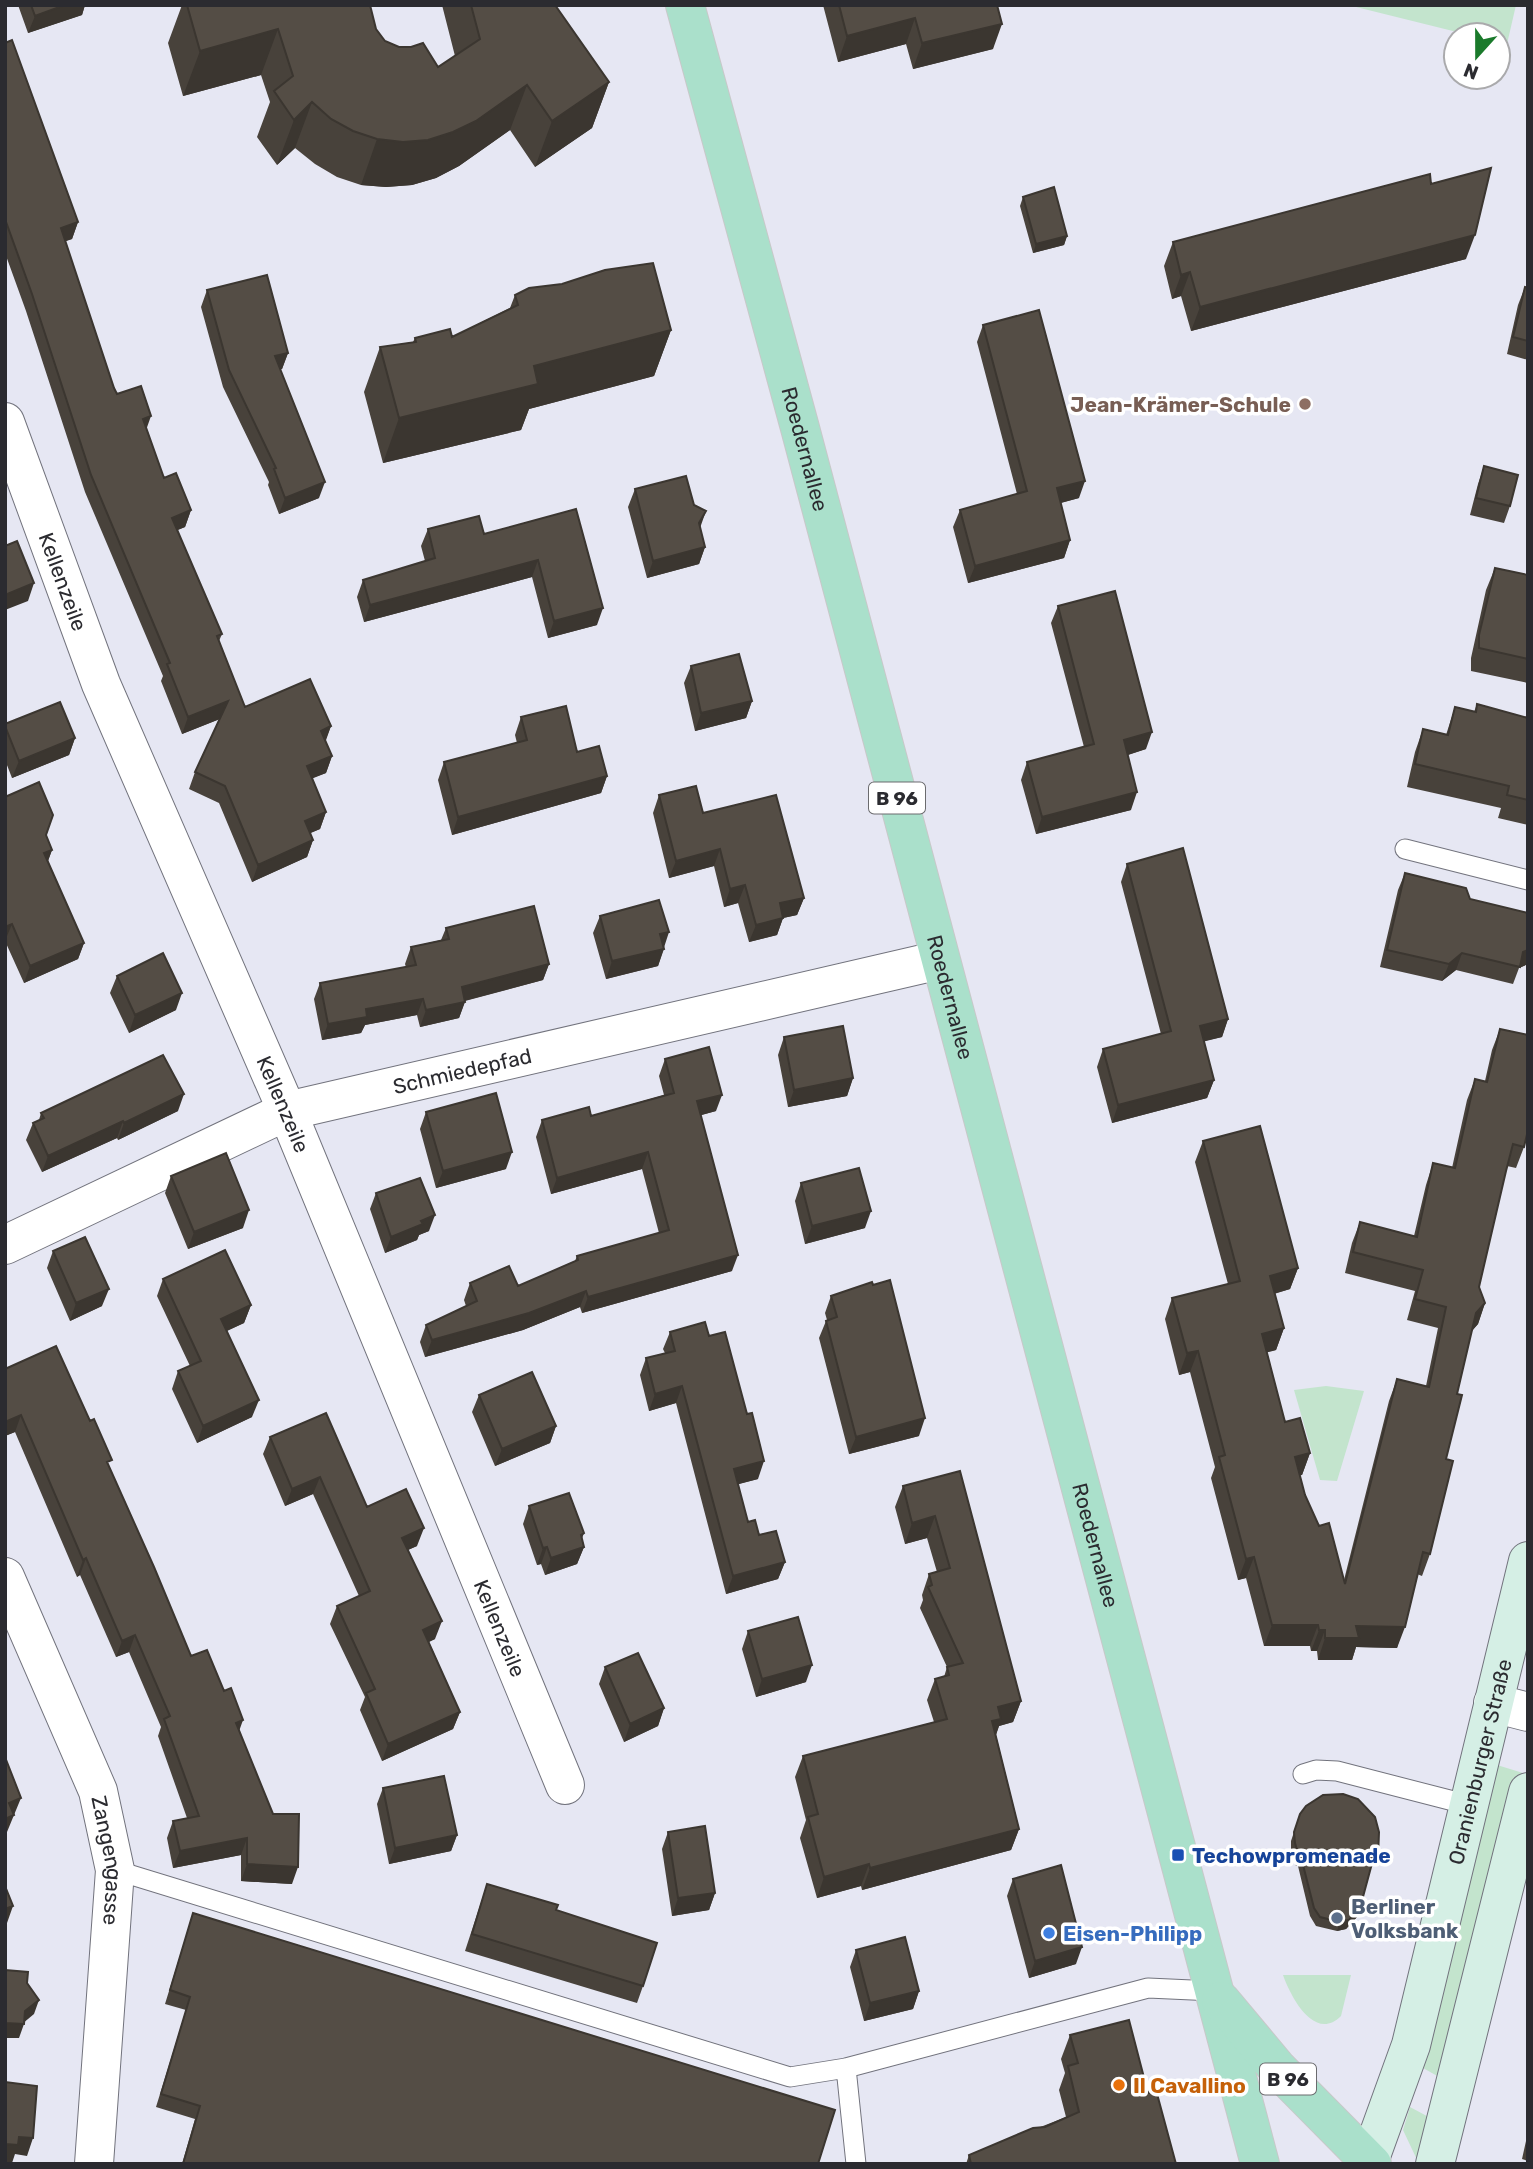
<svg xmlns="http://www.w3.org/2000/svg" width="1533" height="2169" font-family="Rubik,sans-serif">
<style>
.green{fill:#c3e4cd}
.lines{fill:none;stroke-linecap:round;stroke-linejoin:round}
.lane-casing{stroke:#72737d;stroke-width:21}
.street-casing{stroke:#72737d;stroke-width:40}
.secondary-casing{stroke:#72737d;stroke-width:40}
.primary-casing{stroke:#c8c8c9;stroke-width:40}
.lane{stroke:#fff;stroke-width:19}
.street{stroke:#fff;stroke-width:38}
.secondary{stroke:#d5efe5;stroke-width:38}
.primary{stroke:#aae0cb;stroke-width:38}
.wall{fill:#48423b}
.shaded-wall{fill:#3b3630}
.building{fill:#544d45;stroke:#3b3630;stroke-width:2}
.education-dot{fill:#8d6e63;stroke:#fff;stroke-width:2.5}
.transit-dot{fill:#1a4fb4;stroke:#fff;stroke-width:2.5}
.service-dot{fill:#5c6f8a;stroke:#fff;stroke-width:2.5}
.shop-dot{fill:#3f7fe0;stroke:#fff;stroke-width:2.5}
.food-dot{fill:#e8710a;stroke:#fff;stroke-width:2.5}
.labels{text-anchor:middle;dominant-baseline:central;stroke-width:7;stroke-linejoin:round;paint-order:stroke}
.shield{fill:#fff;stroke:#6b6b6e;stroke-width:2}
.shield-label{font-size:19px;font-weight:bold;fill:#2b2b30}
.education-label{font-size:21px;font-weight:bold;fill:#785e54;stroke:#fff;text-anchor:end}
.street-label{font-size:21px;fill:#2b2b30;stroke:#fff}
.transit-label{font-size:21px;font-weight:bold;fill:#164399;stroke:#fff;text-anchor:start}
.service-label{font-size:21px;font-weight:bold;fill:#4e5e75;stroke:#fff;text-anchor:start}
.shop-label{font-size:21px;font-weight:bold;fill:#366cbe;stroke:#fff;text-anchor:start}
.food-label{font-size:21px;font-weight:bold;fill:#c56008;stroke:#fff;text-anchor:start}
</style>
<rect width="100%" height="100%" fill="#e6e7f3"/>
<path class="green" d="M 1348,5 L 1516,5 L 1507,44 L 1498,42 L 1498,35 L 1469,35 Z
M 1326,1386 L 1364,1391 L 1337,1481 L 1320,1480 L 1294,1390 Z
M 1497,1765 L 1523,1773 L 1448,2082 L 1423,2068 Z
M 1283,1975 L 1351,1975 L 1341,2016 C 1314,2043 1290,1995 1283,1975 Z
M 1410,2107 L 1438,2122 L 1419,2164 L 1403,2130 Z"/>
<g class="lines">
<defs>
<path id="lane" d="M 1405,849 L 1528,880
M 1303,1774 L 1316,1770 L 1337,1771 L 1469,1805
M 115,1870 L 790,2077 L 846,2068 L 1148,1988 L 1214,1991
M 846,2068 L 856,2164"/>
<g id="street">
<path id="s1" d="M 5,422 L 101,684 L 287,1111 L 565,1785"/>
<path id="s2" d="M 5,1245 L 287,1111 L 940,960"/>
<path id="s3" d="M 5,1577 L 98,1791 L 115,1870 L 94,2164"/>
<path d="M 1493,1703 L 1528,1712"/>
</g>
<g id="secondary">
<path id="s4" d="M 1368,2164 L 1411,2045 L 1528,1561"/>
<path d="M 1435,2164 L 1528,1792"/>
</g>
<g id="primary">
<path id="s5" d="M 685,5 L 800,428 L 1260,2164"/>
<path d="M 1221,2001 L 1277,2068 L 1372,2164"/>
</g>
</defs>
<use href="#lane" class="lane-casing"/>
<use href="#street" class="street-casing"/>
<use href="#secondary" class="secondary-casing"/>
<use href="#primary" class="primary-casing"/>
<use href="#lane" class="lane"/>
<use href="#street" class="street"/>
<use href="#secondary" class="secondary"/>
<use href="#primary" class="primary"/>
</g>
<path class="wall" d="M 18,5 L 85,5 L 82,15 L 28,33 Z
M 182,5 L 370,5 L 376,29 L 385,41 L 438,67 L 455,56 L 442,5 L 555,5 L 609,82 L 592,128 L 535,167 L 510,130 L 459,166 L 436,178 L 412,185 L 386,187 L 361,185 L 337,177 L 315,164 L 295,148 L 277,165 L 257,137 L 270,102 L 261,75 L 183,96 L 168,43 Z
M 823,5 L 999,5 L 997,6 L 993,49 L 913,69 L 906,44 L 838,62 Z
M 5,43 L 78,222 L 72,239 L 65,241 L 114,388 L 117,394 L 146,429 L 164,478 L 191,510 L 185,527 L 177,530 L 222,634 L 219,641 L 245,707 L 331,726 L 325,741 L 332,756 L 326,773 L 312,778 L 326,812 L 320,829 L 310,833 L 313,840 L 307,857 L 252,882 L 219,803 L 189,789 L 195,772 L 220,719 L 182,734 L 161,681 L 163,676 L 85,492 L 26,311 L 5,253 Z
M 1431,184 L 1466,259 L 1191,331 L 1181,296 L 1172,299 L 1164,266 L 1173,242 Z
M 1023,197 L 1067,236 L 1064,245 L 1033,253 L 1020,206 Z
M 1525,287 L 1528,288 L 1528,360 L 1507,354 L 1518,305 Z
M 207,290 L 288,353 L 282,369 L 280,369 L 319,498 L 279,514 L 268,485 L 269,482 L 223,387 L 201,307 Z
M 515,295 L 671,330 L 654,376 L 529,409 L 521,430 L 383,463 L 364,392 L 380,347 L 413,342 L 415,338 L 452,337 L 510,308 Z
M 983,325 L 1079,498 L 1060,503 L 1070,540 L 1064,558 L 968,583 L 953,527 L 960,510 L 1017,494 L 977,342 Z
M 1484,466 L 1510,506 L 1504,523 L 1470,515 L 1478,484 Z
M 635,489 L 700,529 L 705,547 L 699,564 L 647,578 L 628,507 Z
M 576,509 L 597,625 L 548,638 L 532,577 L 364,622 L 357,597 L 363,580 L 425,561 L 421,546 L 428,529 L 484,534 Z
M 1495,568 L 1528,575 L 1528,683 L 1471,671 L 1471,658 L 1486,590 Z
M 1058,606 L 1146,749 L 1128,755 L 1131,810 L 1036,834 L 1021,780 L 1027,762 L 1084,747 L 1051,623 Z
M 691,666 L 752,701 L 746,718 L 695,731 L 684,683 Z
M 1477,704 L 1528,718 L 1528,825 L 1498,818 L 1501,808 L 1407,787 L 1415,752 L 1423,729 L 1446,735 L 1455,707 L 1474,712 Z
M 521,717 L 577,752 L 607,776 L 601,793 L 452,835 L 438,780 L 444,762 L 517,743 L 515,735 Z
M 5,724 L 75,738 L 69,755 L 12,778 L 5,760 Z
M 659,795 L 703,813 L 804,898 L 797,915 L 783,918 L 777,935 L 749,942 L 738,903 L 724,907 L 714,866 L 669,878 L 653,813 Z
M 5,797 L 46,836 L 52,850 L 48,861 L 84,943 L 78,959 L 24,983 L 5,941 Z
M 1127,864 L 1228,1019 L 1222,1037 L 1204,1041 L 1214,1080 L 1207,1098 L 1112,1123 L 1097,1067 L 1103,1049 L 1161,1034 L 1121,882 Z
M 1405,873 L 1470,899 L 1528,964 L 1519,968 L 1513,984 L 1456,970 L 1442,981 L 1380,967 L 1398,890 Z
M 600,916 L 664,949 L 658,966 L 606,979 L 593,933 Z
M 446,928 L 549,964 L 543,980 L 465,1001 L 459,1018 L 420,1027 L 417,1015 L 365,1025 L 361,1033 L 322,1040 L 314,999 L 320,983 L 406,967 L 405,964 L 411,947 L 441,940 Z
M 117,976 L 176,1010 L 129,1033 L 110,993 Z
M 1500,1029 L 1524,1147 L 1516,1168 L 1507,1166 L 1479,1287 L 1485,1303 L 1478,1324 L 1472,1331 L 1457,1394 L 1430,1554 L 1422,1576 L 1417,1574 L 1397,1648 L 1356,1647 L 1352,1660 L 1318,1660 L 1317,1651 L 1311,1651 L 1310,1646 L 1264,1646 L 1246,1578 L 1238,1580 L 1211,1478 L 1215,1467 L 1190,1372 L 1179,1375 L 1165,1319 L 1172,1298 L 1228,1284 L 1195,1162 L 1203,1141 L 1298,1268 L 1290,1289 L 1274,1294 L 1284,1328 L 1276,1350 L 1267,1352 L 1285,1422 L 1310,1453 L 1302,1475 L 1299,1475 L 1305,1495 L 1344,1580 L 1389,1401 L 1397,1379 L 1426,1386 L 1438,1328 L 1407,1320 L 1415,1291 L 1345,1273 L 1352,1243 L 1360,1222 L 1414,1236 L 1426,1185 L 1433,1163 L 1452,1168 L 1467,1100 L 1475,1079 L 1485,1081 L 1492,1050 Z
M 784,1037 L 853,1078 L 847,1096 L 788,1107 L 778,1055 Z
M 665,1059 L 716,1111 L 701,1115 L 732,1271 L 582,1313 L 580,1307 L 523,1330 L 425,1357 L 420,1342 L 426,1325 L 466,1306 L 464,1300 L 470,1283 L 518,1286 L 575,1261 L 577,1256 L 659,1233 L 642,1169 L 551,1194 L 536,1137 L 542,1120 L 591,1116 L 664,1095 L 659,1076 Z
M 178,1111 L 118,1140 L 117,1138 L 42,1172 L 26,1140 L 33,1123 L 39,1120 L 41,1113 Z
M 426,1112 L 506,1169 L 436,1188 L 420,1129 Z
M 171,1176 L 243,1228 L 188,1249 L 165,1193 Z
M 801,1183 L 865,1228 L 805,1244 L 795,1201 Z
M 376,1193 L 429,1231 L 419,1235 L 417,1240 L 385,1253 L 370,1209 Z
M 53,1251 L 102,1306 L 70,1321 L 47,1268 Z
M 163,1279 L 251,1305 L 244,1323 L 227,1331 L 252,1417 L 197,1443 L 172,1389 L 178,1371 L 190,1366 L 157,1296 Z
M 831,1296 L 919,1436 L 849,1454 L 819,1338 L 826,1321 L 827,1320 L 825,1313 Z
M 670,1332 L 709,1336 L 758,1479 L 738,1484 L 748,1522 L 785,1562 L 778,1579 L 726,1594 L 676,1403 L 649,1411 L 640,1375 L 646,1358 L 665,1353 L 663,1349 Z
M 5,1369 L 109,1468 L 191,1656 L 239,1731 L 292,1884 L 241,1881 L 241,1855 L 173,1868 L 167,1838 L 173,1821 L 187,1818 L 158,1736 L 161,1727 L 129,1652 L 116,1657 L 80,1575 L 77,1577 L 15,1432 L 5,1436 Z
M 479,1395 L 556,1426 L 550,1443 L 495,1466 L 472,1412 Z
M 270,1437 L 367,1507 L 417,1546 L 408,1550 L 435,1639 L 429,1642 L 460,1712 L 453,1729 L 382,1761 L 360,1710 L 365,1697 L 330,1624 L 337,1606 L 359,1596 L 313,1494 L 285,1506 L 263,1454 Z
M 960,1471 L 1021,1701 L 1013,1722 L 999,1726 L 996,1735 L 1019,1829 L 1011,1850 L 862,1890 L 861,1886 L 817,1898 L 800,1838 L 806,1820 L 795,1777 L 803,1756 L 934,1722 L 927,1700 L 935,1679 L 944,1677 L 947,1667 L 920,1608 L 923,1600 L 922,1595 L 929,1574 L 937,1572 L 927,1538 L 905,1544 L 895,1507 L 903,1486 Z
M 529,1506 L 582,1539 L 584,1547 L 577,1564 L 545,1575 L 541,1564 L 537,1565 L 523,1524 Z
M 748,1631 L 806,1682 L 756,1697 L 742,1649 Z
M 605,1667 L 664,1708 L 658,1726 L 624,1742 L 599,1684 Z
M 383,1788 L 457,1835 L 451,1851 L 389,1864 L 377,1804 Z
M 1300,1814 L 1378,1858 L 1374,1866 L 1371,1865 L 1357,1917 L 1346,1929 L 1337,1931 L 1316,1926 L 1310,1916 L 1298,1866 L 1296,1866 L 1291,1852 L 1291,1841 Z
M 668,1832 L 715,1893 L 709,1910 L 672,1916 L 662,1849 Z
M 1013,1879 L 1076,1964 L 1029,1978 L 1007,1896 Z
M 487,1884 L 556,1910 L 643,1986 L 637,2003 L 465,1951 Z
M 193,1913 L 818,2164 L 182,2164 L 195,2119 L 156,2107 L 186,2010 L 165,2004 Z
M 856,1950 L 919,1991 L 913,2009 L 864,2021 L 850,1967 Z
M 1070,2035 L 1148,2093 L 1176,2164 L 966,2164 L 969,2155 L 1066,2117 L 1059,2090 L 1065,2073 L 1061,2059 Z
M 1528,2132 L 1528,2161 L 1522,2159 Z"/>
<path class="shaded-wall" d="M 65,5 L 85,5 L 82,15 L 28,33 L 35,16 Z
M 915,18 L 906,44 L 838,62 L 847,36 Z
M 1002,24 L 993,49 L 913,69 L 922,43 Z
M 278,29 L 261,75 L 183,96 L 200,51 Z
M 609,82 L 592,128 L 535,167 L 552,121 Z
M 527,85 L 510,130 L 459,166 L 436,178 L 412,185 L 386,187 L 361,185 L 377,139 Z
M 312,102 L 295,148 L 277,165 L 294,120 Z
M 78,222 L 72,239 L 55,245 L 61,228 Z
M 1475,235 L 1466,259 L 1191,331 L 1200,307 Z
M 1067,236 L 1064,245 L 1033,253 L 1036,244 Z
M 1190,272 L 1181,296 L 1172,299 L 1181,275 Z
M 671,330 L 654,376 L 529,409 L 521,430 L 383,463 L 399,418 L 534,366 Z
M 288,353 L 282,369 L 269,373 L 275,356 Z
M 151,416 L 145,433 L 143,419 Z
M 1085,481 L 1079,498 L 1050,506 L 1057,488 Z
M 325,482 L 319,498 L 279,514 L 285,498 Z
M 191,510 L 185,527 L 166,535 L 172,518 Z
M 706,511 L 700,528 L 699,523 Z
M 1070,540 L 1064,558 L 968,583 L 975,566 Z
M 705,547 L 699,564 L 647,578 L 653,561 Z
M 538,560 L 532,577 L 364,622 L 370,605 Z
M 34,583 L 28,601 L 5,610 L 5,595 Z
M 603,608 L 597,625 L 548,638 L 554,621 Z
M 228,701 L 222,718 L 182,734 L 188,717 Z
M 752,701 L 746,718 L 695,731 L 701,713 Z
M 331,726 L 325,743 L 321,731 Z
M 1152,732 L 1146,749 L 1118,758 L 1124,740 Z
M 75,738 L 69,755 L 12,778 L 19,761 Z
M 332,756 L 326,773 L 301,783 L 307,766 Z
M 607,776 L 601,793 L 452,835 L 458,817 Z
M 1137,792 L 1131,810 L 1036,834 L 1042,817 Z
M 326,812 L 320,829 L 299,838 L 305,821 Z
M 313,840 L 307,857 L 252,882 L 258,865 Z
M 720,849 L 714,866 L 669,878 L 676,861 Z
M 52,850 L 46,866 L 44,853 Z
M 745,885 L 738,903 L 724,907 L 730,889 Z
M 804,898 L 797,915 L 783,918 L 777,935 L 749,942 L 756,925 L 780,903 Z
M 12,924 L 5,941 L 5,927 Z
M 669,932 L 658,966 L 606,979 L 612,961 L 660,934 Z
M 84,943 L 78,959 L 24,983 L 30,966 Z
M 1528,950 L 1528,964 L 1519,968 L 1523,952 Z
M 1462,953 L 1456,970 L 1442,981 L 1449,964 Z
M 549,964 L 543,980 L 456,1003 L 462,987 Z
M 182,993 L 176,1010 L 129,1033 L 135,1015 Z
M 423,999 L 417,1015 L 365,1025 L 361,1033 L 322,1040 L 328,1024 L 366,1009 Z
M 465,1002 L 459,1018 L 420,1027 L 426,1010 Z
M 1228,1019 L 1222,1037 L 1194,1044 L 1200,1026 Z
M 853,1078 L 847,1096 L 788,1107 L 794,1090 Z
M 1214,1080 L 1207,1098 L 1112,1123 L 1118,1105 Z
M 184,1094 L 178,1111 L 118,1140 L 124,1123 Z
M 722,1095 L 716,1111 L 691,1118 L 697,1101 Z
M 123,1121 L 117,1138 L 42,1172 L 48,1156 Z
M 512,1152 L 506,1169 L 436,1188 L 443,1171 Z
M 648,1152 L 642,1169 L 551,1194 L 557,1178 Z
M 249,1210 L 243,1228 L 188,1249 L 194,1232 Z
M 871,1211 L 865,1228 L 805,1244 L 812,1226 Z
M 435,1215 L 429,1231 L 419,1235 L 417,1240 L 385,1253 L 391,1237 L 421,1221 Z
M 738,1255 L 732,1271 L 582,1313 L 588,1297 Z
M 1298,1268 L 1290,1289 L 1262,1297 L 1270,1276 Z
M 109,1289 L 102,1306 L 70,1321 L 76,1303 Z
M 586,1291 L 580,1307 L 523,1330 L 425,1357 L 432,1340 Z
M 1485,1303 L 1478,1324 L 1468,1335 L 1476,1313 Z
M 251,1305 L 244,1323 L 215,1336 L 221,1319 Z
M 1284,1328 L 1276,1350 L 1254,1356 L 1262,1334 Z
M 1198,1351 L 1190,1372 L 1179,1375 L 1187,1353 Z
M 682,1386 L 676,1403 L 649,1411 L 655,1394 Z
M 259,1400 L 252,1417 L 197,1443 L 203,1426 Z
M 21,1415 L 15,1432 L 5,1436 L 5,1422 Z
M 925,1418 L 919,1436 L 849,1454 L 856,1437 Z
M 556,1426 L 550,1443 L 495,1466 L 502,1449 Z
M 1310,1453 L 1302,1475 L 1287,1478 L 1295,1457 Z
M 764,1461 L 758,1479 L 728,1487 L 734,1469 Z
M 320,1477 L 313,1494 L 285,1506 L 292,1489 Z
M 935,1516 L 927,1538 L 905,1544 L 912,1523 Z
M 424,1528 L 417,1546 L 396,1555 L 402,1538 Z
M 584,1533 L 578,1549 L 584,1547 L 577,1564 L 545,1575 L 551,1558 Z
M 547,1547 L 541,1564 L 537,1565 L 543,1548 Z
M 1254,1557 L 1246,1578 L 1238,1580 L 1246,1559 Z
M 86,1558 L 80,1575 L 77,1577 L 83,1560 Z
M 785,1562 L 778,1579 L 726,1594 L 733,1576 Z
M 442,1621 L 435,1639 L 417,1647 L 423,1630 Z
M 1272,1625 L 1318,1625 L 1310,1646 L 1264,1646 Z
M 1356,1626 L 1405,1627 L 1397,1648 L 1356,1647 L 1352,1660 L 1318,1660 L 1325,1638 Z
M 1319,1630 L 1325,1630 L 1317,1651 L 1311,1651 Z
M 135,1635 L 129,1652 L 116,1657 L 122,1641 Z
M 812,1665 L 806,1682 L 756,1697 L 762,1679 Z
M 1021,1701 L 1013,1722 L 999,1726 L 994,1740 L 985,1743 L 998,1707 Z
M 664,1708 L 658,1726 L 624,1742 L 630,1724 Z
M 460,1712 L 453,1729 L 382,1761 L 388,1744 Z
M 243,1720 L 237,1737 L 236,1723 Z
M 21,1798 L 7,1832 L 5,1833 L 5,1813 L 9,1803 Z
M 1019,1829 L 1011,1850 L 862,1890 L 870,1868 Z
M 457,1835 L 451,1851 L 389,1864 L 395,1848 Z
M 247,1838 L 241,1855 L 173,1868 L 180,1851 Z
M 1299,1857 L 1301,1857 L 1298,1866 L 1296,1866 Z
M 247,1864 L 298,1867 L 292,1884 L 241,1881 Z
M 869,1864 L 861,1886 L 817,1898 L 824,1877 Z
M 715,1893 L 709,1910 L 672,1916 L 678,1898 Z
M 13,1906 L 7,1923 L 5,1924 L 5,1909 Z
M 1360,1908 L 1357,1917 L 1346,1929 L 1337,1931 L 1340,1922 Z
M 1082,1947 L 1076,1964 L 1029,1978 L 1035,1961 Z
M 919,1991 L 913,2009 L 864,2021 L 870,2003 Z
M 39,2000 L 34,2014 L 22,2024 L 24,2024 L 19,2038 L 5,2038 L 5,2023 L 25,2011 Z
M 19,2137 L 33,2138 L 27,2156 L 15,2154 L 12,2163 L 5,2162 L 5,2144 Z"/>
<path class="building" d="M 31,5 L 65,5 L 35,16 Z
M 187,5 L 370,5 L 376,29 L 385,41 L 399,47 L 411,47 L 423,43 L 438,67 L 480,39 L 471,5 L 555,5 L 609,82 L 552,121 L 527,85 L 476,121 L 453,132 L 428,140 L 403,142 L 377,139 L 353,131 L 331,119 L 312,102 L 294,120 L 274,91 L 293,76 L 278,29 L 200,51 Z
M 839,5 L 997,5 L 1002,24 L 922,43 L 915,18 L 847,36 Z
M 12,40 L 78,222 L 61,228 L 114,388 L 117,394 L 141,386 L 151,416 L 143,419 L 164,478 L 176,473 L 191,510 L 172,518 L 222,634 L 217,636 L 245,707 L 310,679 L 331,726 L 321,731 L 332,756 L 307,766 L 326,812 L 305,821 L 313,840 L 258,865 L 225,786 L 195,772 L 228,701 L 188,717 L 167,664 L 170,663 L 91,475 L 32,294 L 5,219 L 5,43 Z
M 1491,168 L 1475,235 L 1200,307 L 1190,272 L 1181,275 L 1173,242 L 1430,174 L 1431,184 Z
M 1054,187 L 1067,236 L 1036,244 L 1023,197 Z
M 653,263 L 671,330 L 534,366 L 538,384 L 399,418 L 380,347 L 416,342 L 415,338 L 450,329 L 452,337 L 518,305 L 515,295 L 529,288 L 562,284 L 605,270 Z
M 267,275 L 288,353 L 275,356 L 325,482 L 285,498 L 274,469 L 276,468 L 229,370 L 207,290 Z
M 1525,287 L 1528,288 L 1528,341 L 1513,337 Z
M 1039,310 L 1085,481 L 1057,488 L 1070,540 L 975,566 L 960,510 L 1027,491 L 983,325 Z
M 1484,466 L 1518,475 L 1510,506 L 1476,498 Z
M 686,476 L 694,505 L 706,511 L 699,523 L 705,547 L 653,561 L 635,489 Z
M 576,509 L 603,608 L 554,621 L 538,560 L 370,605 L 363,580 L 435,558 L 428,529 L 479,516 L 484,534 Z
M 17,541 L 34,583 L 5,595 L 5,546 Z
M 1495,568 L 1528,575 L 1528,659 L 1479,648 L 1479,635 Z
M 1115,591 L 1152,732 L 1124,740 L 1137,792 L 1042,817 L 1027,762 L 1094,744 L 1058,606 Z
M 739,654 L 752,701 L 701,713 L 691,666 Z
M 60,702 L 75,738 L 19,761 L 5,726 L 5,724 Z
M 1477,704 L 1528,718 L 1528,800 L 1507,795 L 1509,786 L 1415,764 L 1423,729 L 1448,735 L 1455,707 L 1476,712 Z
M 566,706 L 577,752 L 599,746 L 607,776 L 458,817 L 444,762 L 527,740 L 521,717 Z
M 39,782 L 53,815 L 46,835 L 52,850 L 44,853 L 84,943 L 30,966 L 12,924 L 5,927 L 5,797 Z
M 696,786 L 703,813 L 776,795 L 804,898 L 780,903 L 783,918 L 756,925 L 745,885 L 730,889 L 720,849 L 676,861 L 659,795 Z
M 1183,848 L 1228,1019 L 1200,1026 L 1214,1080 L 1118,1105 L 1103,1049 L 1171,1031 L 1127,864 Z
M 1405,873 L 1466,888 L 1470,899 L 1528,913 L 1528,950 L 1523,952 L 1520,967 L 1462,953 L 1449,964 L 1387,950 Z
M 659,900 L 669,932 L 660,934 L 664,949 L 612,961 L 600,916 Z
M 534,906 L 549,964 L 462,987 L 465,1002 L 426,1010 L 423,999 L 366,1009 L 367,1017 L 328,1024 L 320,983 L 416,965 L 411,947 L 449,939 L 446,928 Z
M 163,953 L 182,993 L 135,1015 L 117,976 Z
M 843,1026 L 853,1078 L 794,1090 L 784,1037 Z
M 1500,1029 L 1528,1035 L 1528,1130 L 1524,1147 L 1513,1144 L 1506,1171 L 1479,1287 L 1485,1303 L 1476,1313 L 1457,1394 L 1462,1395 L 1446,1459 L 1453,1461 L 1430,1554 L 1423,1552 L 1405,1627 L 1356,1626 L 1359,1638 L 1325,1638 L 1325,1630 L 1319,1630 L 1318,1625 L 1272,1625 L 1254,1557 L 1246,1559 L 1219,1457 L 1225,1455 L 1198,1351 L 1187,1353 L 1172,1298 L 1240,1281 L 1203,1141 L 1260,1126 L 1298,1268 L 1270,1276 L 1284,1328 L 1262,1334 L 1285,1422 L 1300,1418 L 1310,1453 L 1295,1457 L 1305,1495 L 1319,1526 L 1329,1523 L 1345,1584 L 1397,1379 L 1429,1387 L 1446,1307 L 1415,1299 L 1423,1270 L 1353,1252 L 1360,1222 L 1417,1237 L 1433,1163 L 1455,1168 L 1475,1079 L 1487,1082 Z
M 709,1047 L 722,1095 L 697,1101 L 738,1255 L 588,1297 L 586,1291 L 529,1313 L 432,1340 L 426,1325 L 477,1301 L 470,1283 L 509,1266 L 518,1286 L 578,1260 L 577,1256 L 669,1230 L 648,1152 L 557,1178 L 542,1120 L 589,1107 L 591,1116 L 674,1093 L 665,1059 Z
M 163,1055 L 184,1094 L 124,1123 L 123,1121 L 48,1156 L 33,1123 L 44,1118 L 41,1113 Z
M 496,1093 L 512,1152 L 443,1171 L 426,1112 Z
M 226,1153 L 249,1210 L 194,1232 L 171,1176 Z
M 859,1168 L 871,1211 L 812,1226 L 801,1183 Z
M 420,1178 L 435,1215 L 421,1221 L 423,1224 L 391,1237 L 376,1193 Z
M 85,1237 L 109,1289 L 76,1303 L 53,1251 Z
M 225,1250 L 251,1305 L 221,1319 L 259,1400 L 203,1426 L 178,1371 L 201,1361 L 163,1279 Z
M 890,1280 L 925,1418 L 856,1437 L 826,1321 L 837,1317 L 831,1296 L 872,1282 L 873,1285 Z
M 705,1322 L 709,1336 L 725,1332 L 747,1414 L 752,1413 L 764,1461 L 734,1469 L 748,1522 L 755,1520 L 759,1535 L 776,1531 L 785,1562 L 733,1576 L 682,1386 L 655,1394 L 646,1358 L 675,1351 L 670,1332 Z
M 56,1346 L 90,1421 L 94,1419 L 112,1460 L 107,1462 L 154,1567 L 191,1656 L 207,1650 L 224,1691 L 231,1688 L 243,1720 L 236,1723 L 273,1814 L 299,1814 L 298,1867 L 247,1864 L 247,1838 L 180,1851 L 173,1821 L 199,1816 L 164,1719 L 170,1716 L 135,1635 L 122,1641 L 86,1558 L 83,1560 L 21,1415 L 5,1422 L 5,1369 Z
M 532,1372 L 556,1426 L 502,1449 L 479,1395 Z
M 326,1413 L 367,1507 L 406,1489 L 424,1528 L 402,1538 L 442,1621 L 423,1630 L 460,1712 L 388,1744 L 366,1693 L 375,1689 L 337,1606 L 370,1591 L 320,1477 L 292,1489 L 270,1437 Z
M 960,1471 L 1021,1701 L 998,1707 L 1001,1719 L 992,1721 L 1019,1829 L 870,1868 L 869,1864 L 824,1877 L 808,1817 L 818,1814 L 803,1756 L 947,1719 L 935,1679 L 949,1675 L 947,1667 L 963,1663 L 928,1587 L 932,1585 L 929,1574 L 950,1568 L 935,1516 L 912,1523 L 903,1486 Z
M 569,1493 L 584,1533 L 581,1535 L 584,1547 L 551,1558 L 547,1547 L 543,1548 L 529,1506 Z
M 798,1617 L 812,1665 L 762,1679 L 748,1631 Z
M 638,1653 L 664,1708 L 630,1724 L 605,1667 Z
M 5,1757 L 21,1798 L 9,1803 L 14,1815 L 5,1819 Z
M 444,1776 L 457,1835 L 395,1848 L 383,1788 Z
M 1343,1794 L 1358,1799 L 1375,1817 L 1379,1832 L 1378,1858 L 1374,1856 L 1360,1908 L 1349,1920 L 1340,1922 L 1320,1917 L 1314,1908 L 1301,1857 L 1299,1857 L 1295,1843 L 1294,1832 L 1300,1814 L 1306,1806 L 1323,1795 Z
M 705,1826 L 715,1893 L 678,1898 L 668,1832 Z
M 1061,1865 L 1082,1947 L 1035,1961 L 1013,1879 Z
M 487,1884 L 558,1905 L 556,1910 L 657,1943 L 643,1986 L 472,1934 Z
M 5,1886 L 13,1906 L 5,1909 Z
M 193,1913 L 835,2110 L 818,2164 L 183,2164 L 200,2106 L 161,2094 L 190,1997 L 170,1990 Z
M 905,1937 L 919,1991 L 870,2003 L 856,1950 Z
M 5,1970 L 28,1972 L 27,1983 L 39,2000 L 25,2011 L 24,2024 L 5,2023 Z
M 1129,2020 L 1148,2093 L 1156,2090 L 1176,2164 L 971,2164 L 969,2155 L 1033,2128 L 1045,2127 L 1079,2112 L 1068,2066 L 1078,2063 L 1070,2035 Z
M 5,2082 L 37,2086 L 33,2138 L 19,2137 L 18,2145 L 5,2144 Z"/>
<circle class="education-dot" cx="1305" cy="404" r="7"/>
<rect class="transit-dot" x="1171" y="1848" width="14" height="14" rx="3.5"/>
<circle class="service-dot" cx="1337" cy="1918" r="7"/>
<circle class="shop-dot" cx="1049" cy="1933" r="7"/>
<circle class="food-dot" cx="1119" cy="2085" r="7"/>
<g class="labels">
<g class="shield">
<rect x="869" y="782.5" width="56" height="31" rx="5"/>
<rect x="1260" y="2063.5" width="56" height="31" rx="5"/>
</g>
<g class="shield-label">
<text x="897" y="798">B 96</text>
<text x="1288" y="2079">B 96</text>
</g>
<g class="education-label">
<text x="1291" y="404">Jean-Krämer-Schule</text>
</g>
<g class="street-label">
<text stroke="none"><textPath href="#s5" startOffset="460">Roedernallee</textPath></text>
<text stroke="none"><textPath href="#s1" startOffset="170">Kellenzeile</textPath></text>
<text stroke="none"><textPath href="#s5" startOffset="1027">Roedernallee</textPath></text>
<text stroke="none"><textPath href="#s2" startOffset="492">Schmiedepfad</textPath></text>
<text stroke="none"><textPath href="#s1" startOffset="737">Kellenzeile</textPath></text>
<text stroke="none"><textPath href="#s5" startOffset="1594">Roedernallee</textPath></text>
<text stroke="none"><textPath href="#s1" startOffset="1304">Kellenzeile</textPath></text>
<text stroke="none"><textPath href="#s4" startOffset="418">Oranienburger Straße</textPath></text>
<text stroke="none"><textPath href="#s3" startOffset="304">Zangengasse</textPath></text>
</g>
<g class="transit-label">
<text x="1192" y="1855">Techowpromenade</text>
</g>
<g class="service-label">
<text x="1351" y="1906">Berliner<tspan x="1351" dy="24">Volksbank</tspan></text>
</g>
<g class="shop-label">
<text x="1063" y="1933">Eisen-Philipp</text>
</g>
<g class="food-label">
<text x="1133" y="2085">Il Cavallino</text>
</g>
</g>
<rect width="1533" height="2169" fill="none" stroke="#2b2b30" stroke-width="14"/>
<g transform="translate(1477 56) rotate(201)"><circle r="33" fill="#ffffff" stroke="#aaaaac" stroke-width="2"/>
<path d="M0-5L12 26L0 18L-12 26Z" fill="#1a7a2b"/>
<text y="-10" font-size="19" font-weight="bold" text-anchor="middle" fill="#2b2b30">N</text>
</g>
</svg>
